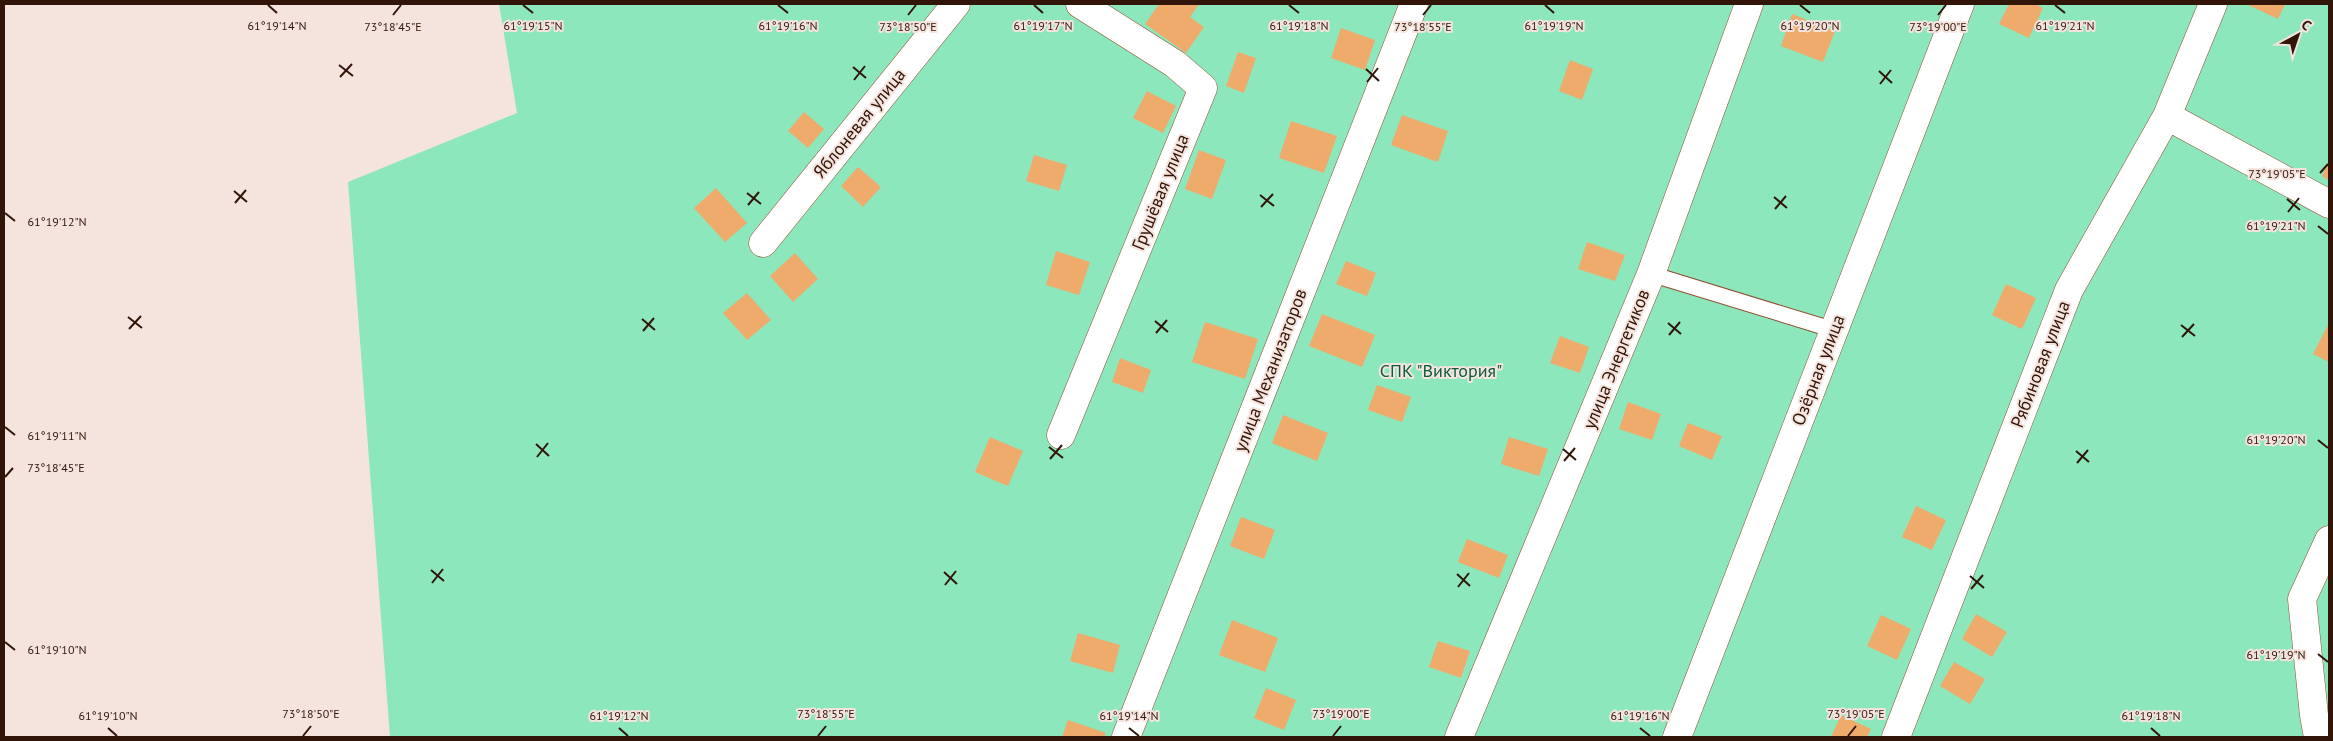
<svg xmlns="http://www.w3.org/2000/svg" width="2333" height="741" font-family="'PT Sans',sans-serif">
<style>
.green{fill:#8ce7bd}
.building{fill:#efab6b}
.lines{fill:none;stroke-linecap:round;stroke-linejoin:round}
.lane-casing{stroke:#924e30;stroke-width:17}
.street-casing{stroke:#924e30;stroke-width:29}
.lane{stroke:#fff;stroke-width:15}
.street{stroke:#fff;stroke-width:28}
.ticks{fill:none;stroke:#311508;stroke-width:2}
.labels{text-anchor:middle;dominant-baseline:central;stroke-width:4;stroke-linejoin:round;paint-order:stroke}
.street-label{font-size:18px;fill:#311508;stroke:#f5e4de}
.park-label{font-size:18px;fill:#0b5b40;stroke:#f5e4de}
.ticks-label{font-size:12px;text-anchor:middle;fill:#311508;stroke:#f5e4de;stroke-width:4;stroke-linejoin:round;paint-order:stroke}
</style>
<rect width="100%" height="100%" fill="#f5e4de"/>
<path class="green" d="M 499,4 L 2329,4 L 2329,737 L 390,737 L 348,182 L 517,113 Z"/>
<path class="building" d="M 1159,4 L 1199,4 L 1190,17 L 1204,27 L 1186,53 L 1145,24 Z
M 2009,4 L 2035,4 L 2043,8 L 2029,38 L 1999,24 Z
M 2246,4 L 2285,4 L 2278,19 Z
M 1792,14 L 1835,31 L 1823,62 L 1781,46 Z
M 1341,28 L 1375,40 L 1365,70 L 1331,58 Z
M 1238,52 L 1256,58 L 1244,93 L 1226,86 Z
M 1570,60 L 1593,69 L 1582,100 L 1559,91 Z
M 1147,91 L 1176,106 L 1163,133 L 1133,118 Z
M 804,112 L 824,129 L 808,148 L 788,131 Z
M 1402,115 L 1448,131 L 1438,162 L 1391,145 Z
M 1291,121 L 1337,136 L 1324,173 L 1279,158 Z
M 1199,150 L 1226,160 L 1212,199 L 1185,189 Z
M 1034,155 L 1067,165 L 1059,191 L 1026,181 Z
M 2329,161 L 2329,180 L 2322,176 Z
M 858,167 L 881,187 L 863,207 L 841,186 Z
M 716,188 L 747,223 L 725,242 L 694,208 Z
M 1587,242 L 1625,255 L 1615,281 L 1578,269 Z
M 1056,251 L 1090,262 L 1079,295 L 1046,285 Z
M 795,253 L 818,279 L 793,302 L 770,276 Z
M 1346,261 L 1376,273 L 1367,296 L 1336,284 Z
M 2006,284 L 2036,298 L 2022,329 L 1992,315 Z
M 747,293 L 771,320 L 747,340 L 723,313 Z
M 1322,314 L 1375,335 L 1362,367 L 1309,346 Z
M 1205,322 L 1258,339 L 1245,379 L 1192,362 Z
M 2329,323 L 2329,362 L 2313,354 Z
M 1560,336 L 1589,347 L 1580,373 L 1550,363 Z
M 1120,358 L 1151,370 L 1143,393 L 1112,382 Z
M 1377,385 L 1411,397 L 1402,422 L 1368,410 Z
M 1628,402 L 1661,414 L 1652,440 L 1619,429 Z
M 1283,415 L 1328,433 L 1317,461 L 1272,443 Z
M 1688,423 L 1722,436 L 1712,460 L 1679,446 Z
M 990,437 L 1023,451 L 1008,486 L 975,472 Z
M 1509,437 L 1548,449 L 1539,476 L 1501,464 Z
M 1916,506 L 1946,520 L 1932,550 L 1902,537 Z
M 1241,517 L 1275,530 L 1264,559 L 1230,546 Z
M 1467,539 L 1508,555 L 1499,578 L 1458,562 Z
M 1976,614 L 2007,632 L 1992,657 L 1962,639 Z
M 1881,615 L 1911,629 L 1897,660 L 1867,646 Z
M 1232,620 L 1278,638 L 1265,672 L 1219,655 Z
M 1078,633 L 1120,645 L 1113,673 L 1070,661 Z
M 1438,641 L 1470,651 L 1461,678 L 1429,667 Z
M 1954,662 L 1985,679 L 1970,704 L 1940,686 Z
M 1266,688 L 1296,700 L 1284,730 L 1254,718 Z
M 1841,715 L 1871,729 L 1867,737 L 1831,737 Z
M 1068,720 L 1106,733 L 1104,737 L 1062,737 Z"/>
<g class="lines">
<defs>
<path id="lane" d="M 1651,274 L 1834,330"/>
<path id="street" d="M 2167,116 L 2329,204
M 763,243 L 956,4
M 1061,435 L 1203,88 L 1175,64 L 1080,4
M 1126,737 L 1414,4
M 1459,737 L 1651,274 L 1749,4
M 1677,737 L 1960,4
M 1896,737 L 2069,290 L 2167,116 L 2213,4
M 2318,737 L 2314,715 L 2302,599 L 2329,540"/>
</defs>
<use href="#lane" class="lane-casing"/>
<use href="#street" class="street-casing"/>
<use href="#lane" class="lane"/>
<use href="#street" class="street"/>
</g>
<path class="ticks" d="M 268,5 L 277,13M 523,5 L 533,13M 778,5 L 788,13M 1034,5 L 1043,13M 1289,5 L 1299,13M 1545,5 L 1554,13M 1800,5 L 1810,13M 2055,5 L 2065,13M 393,15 L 401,5M 908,15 L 916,5M 1423,15 L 1431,5M 1938,15 L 1946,5M 339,65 L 353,76M 853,67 L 866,78M 1366,69 L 1379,81M 1879,71 L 1892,83M 340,77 L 352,64M 854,80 L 865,66M 1367,82 L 1378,68M 1880,84 L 1891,70M 2320,173 L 2328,164M 234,191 L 247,202M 747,193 L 761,204M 1260,195 L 1274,206M 1774,197 L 1787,208M 2287,199 L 2300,210M 235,203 L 246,190M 748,205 L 759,192M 1261,207 L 1273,194M 1775,209 L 1786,196M 2288,212 L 2299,198M 5,213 L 15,221M 2318,226 L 2328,234M 128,317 L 142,328M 642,319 L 655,330M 1155,321 L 1168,332M 1668,323 L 1681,334M 2181,325 L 2195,336M 129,329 L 141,316M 643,331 L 654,318M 1156,333 L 1167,320M 1669,335 L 1680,322M 2182,337 L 2194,324M 5,427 L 15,435M 2318,440 L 2328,448M 536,444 L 549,456M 1049,447 L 1063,458M 1563,449 L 1576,460M 2076,451 L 2089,462M 537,457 L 548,443M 1050,459 L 1062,445M 1564,461 L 1575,448M 2077,463 L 2088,450M 5,477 L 13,468M 431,570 L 444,581M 944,572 L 957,584M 1457,574 L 1470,586M 1970,576 L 1984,588M 432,583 L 443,569M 945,585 L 956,571M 1458,587 L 1469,573M 1971,589 L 1983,575M 5,642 L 15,650M 2318,654 L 2328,662M 108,728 L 117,736M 619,728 L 628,736M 1129,728 L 1139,736M 1640,728 L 1650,736M 2151,728 L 2160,736M 303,736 L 311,726M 818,736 L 826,726M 1333,736 L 1341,726M 1848,736 L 1856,726"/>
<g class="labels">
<g class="street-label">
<text transform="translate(859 123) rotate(-51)">Яблоневая улица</text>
<text transform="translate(1160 192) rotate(-68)">Грушёвая улица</text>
<text transform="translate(1616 359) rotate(-68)">улица Энергетиков</text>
<text transform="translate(2040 364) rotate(-69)">Рябиновая улица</text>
<text transform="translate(1270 370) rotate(-69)">улица Механизаторов</text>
<text transform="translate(1818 370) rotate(-69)">Озёрная улица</text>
</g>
<g class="park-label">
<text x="1441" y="370">СПК "Виктория"</text>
</g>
</g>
<g class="ticks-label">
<text x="2065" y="30">61°19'21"N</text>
<text x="277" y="30">61°19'14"N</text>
<text x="533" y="30">61°19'15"N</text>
<text x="788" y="30">61°19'16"N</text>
<text x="1043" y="30">61°19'17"N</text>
<text x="1299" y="30">61°19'18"N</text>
<text x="1554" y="30">61°19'19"N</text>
<text x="1810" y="30">61°19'20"N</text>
<text x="393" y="31">73°18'45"E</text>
<text x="908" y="31">73°18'50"E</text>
<text x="1423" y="31">73°18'55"E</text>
<text x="1938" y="31">73°19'00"E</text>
<text x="2277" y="178">73°19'05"E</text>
<text x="57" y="226">61°19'12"N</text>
<text x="2276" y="230">61°19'21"N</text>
<text x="57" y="440">61°19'11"N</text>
<text x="2276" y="444">61°19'20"N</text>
<text x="56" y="472">73°18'45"E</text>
<text x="57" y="654">61°19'10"N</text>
<text x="2276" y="659">61°19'19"N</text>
<text x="311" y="718">73°18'50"E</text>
<text x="826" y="718">73°18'55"E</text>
<text x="1341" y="718">73°19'00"E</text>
<text x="1856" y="718">73°19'05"E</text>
<text x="108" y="720">61°19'10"N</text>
<text x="619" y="720">61°19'12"N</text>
<text x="1129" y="720">61°19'14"N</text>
<text x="1640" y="720">61°19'16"N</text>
<text x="2151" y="720">61°19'18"N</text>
</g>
<rect width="2333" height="741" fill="none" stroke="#311508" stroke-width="10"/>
<g transform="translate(2298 35) rotate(40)" stroke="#f5e4de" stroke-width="4" paint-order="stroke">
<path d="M0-4L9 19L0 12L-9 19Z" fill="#311508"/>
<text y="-8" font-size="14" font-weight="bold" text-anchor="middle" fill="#311508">С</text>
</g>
</svg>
